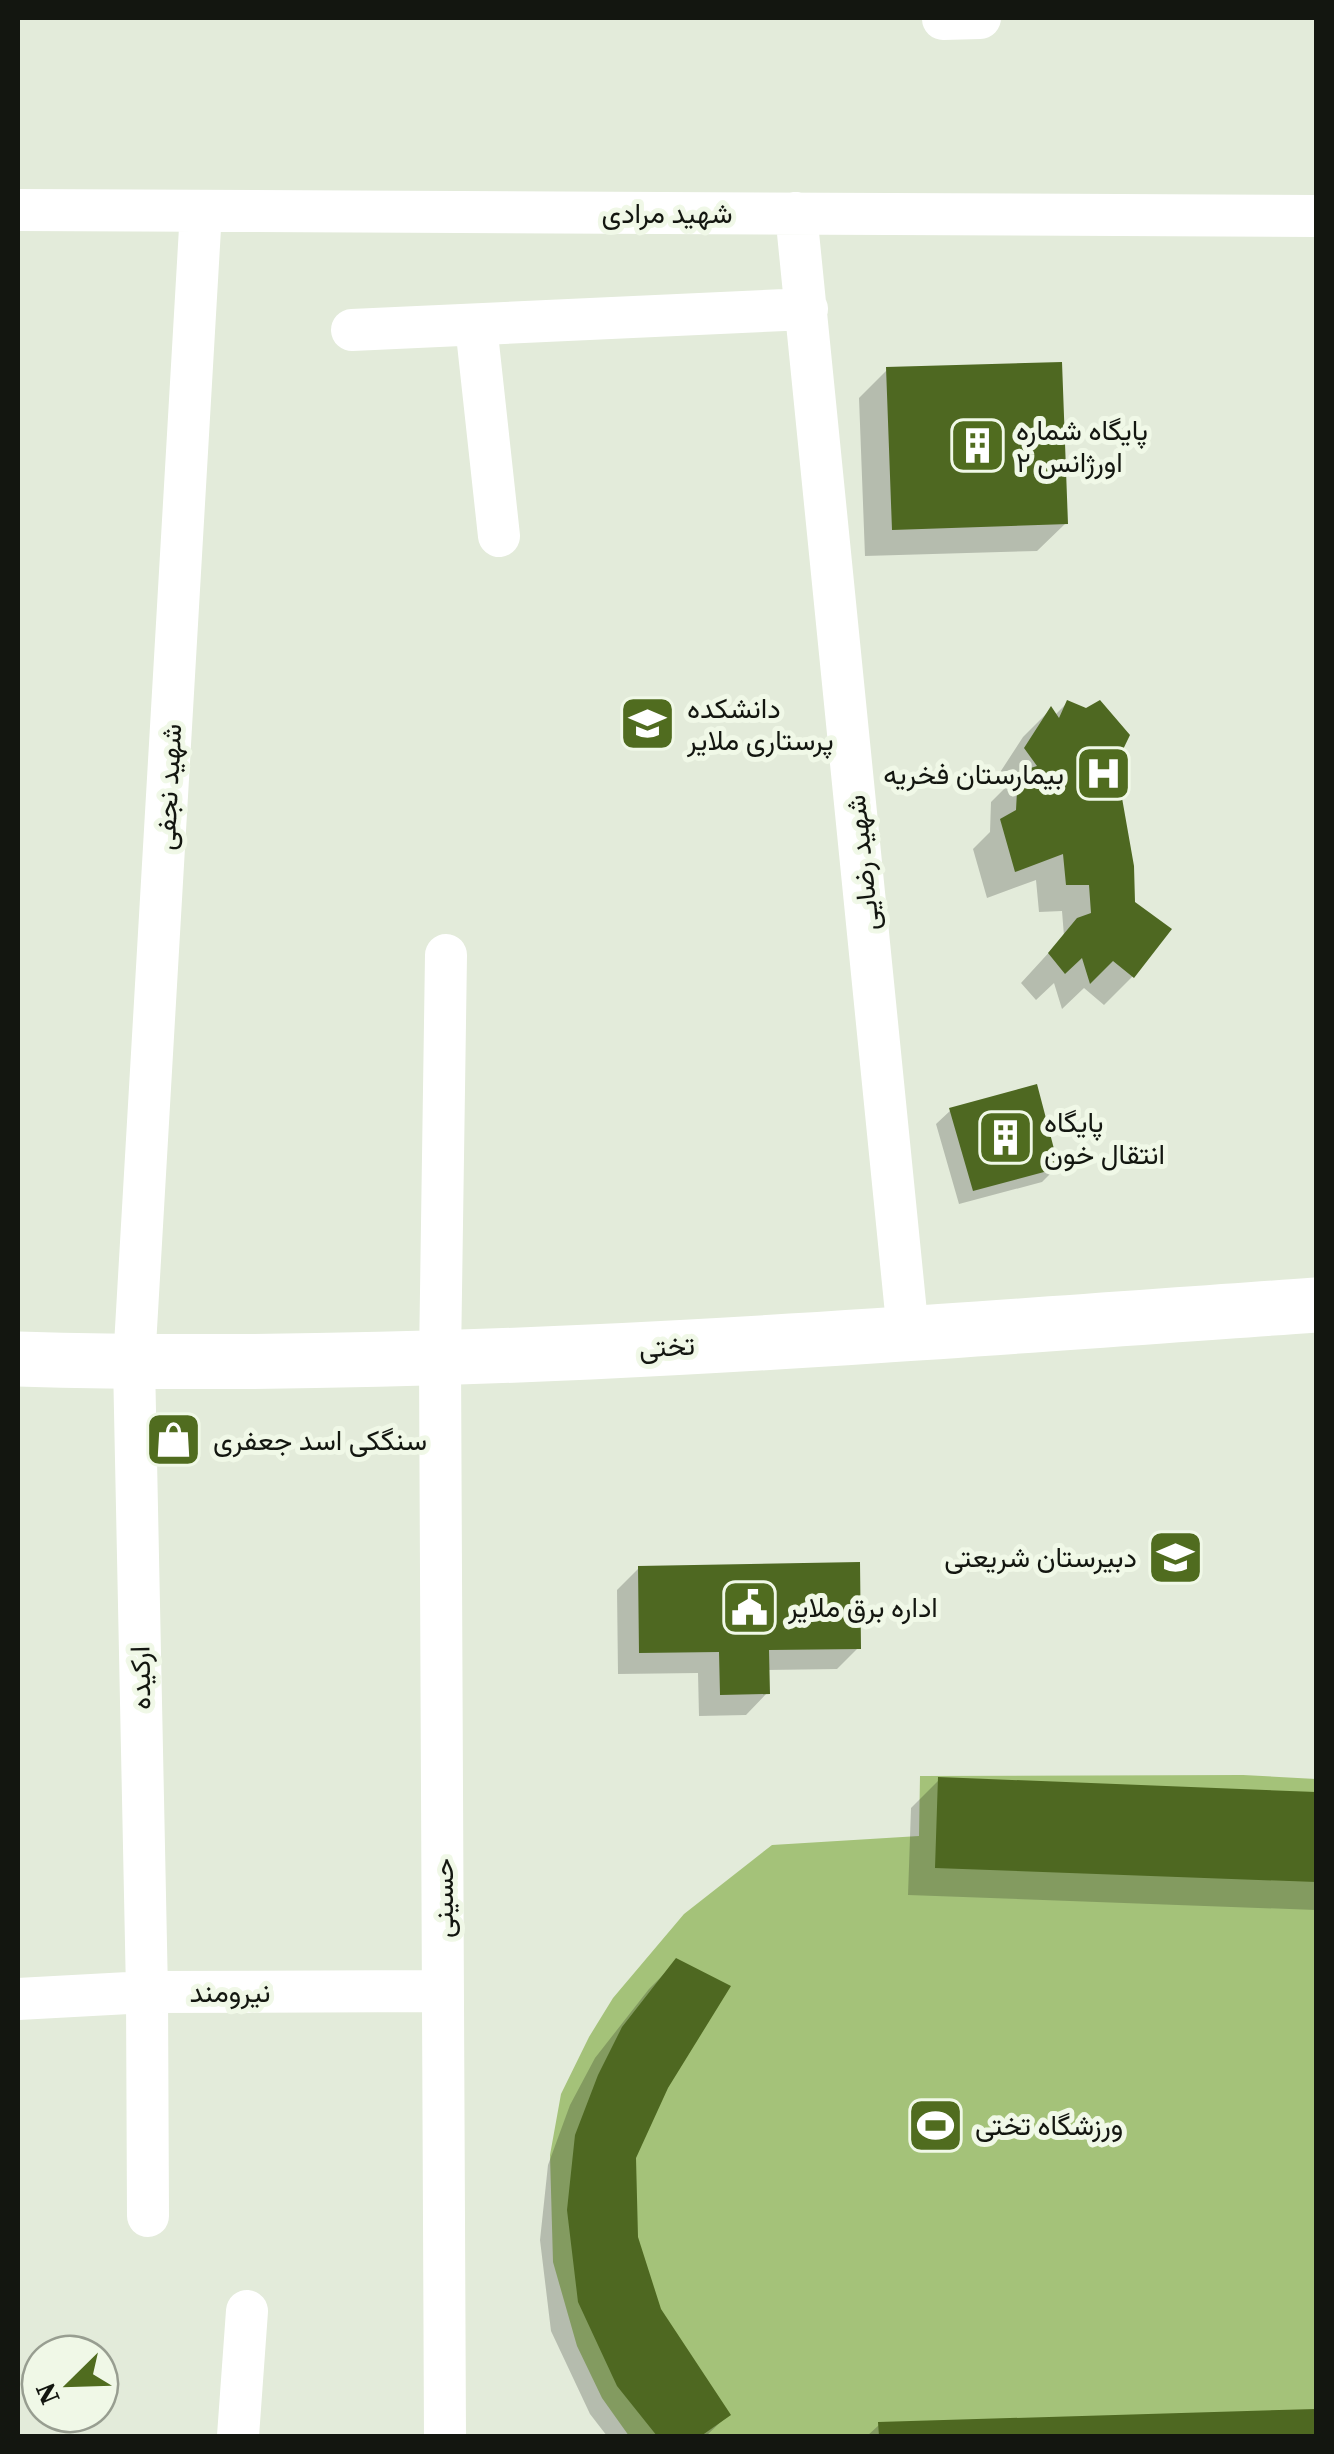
<svg xmlns="http://www.w3.org/2000/svg" width="1334" height="2454" font-family="'Source Serif 4',Vazirmatn,serif">
<style>
.green{fill:#a4c279}
.shadow{fill:#0003}
.building{fill:#4e6821}
.lines{fill:none;stroke-linecap:round;stroke-linejoin:round}
.minor{stroke:#fff;stroke-width:42}
.secondary{stroke:#fff;stroke-width:55}
.labels{text-anchor:middle;dominant-baseline:central;stroke-width:10;stroke-linejoin:round;paint-order:stroke}
.street-label{font-size:28px;fill:#131610;stroke:#f0f8e7}
.poi-label{font-size:28px;fill:#131610;stroke:#f0f8e7;text-anchor:start}
</style>
<rect width="100%" height="100%" fill="#e3ebda"/>
<path class="green" d="M 1243,1775 L 1316,1779 L 1316,2436 L 629,2436 L 602,2398 L 577,2346 L 553,2262 L 550,2155 L 561,2094 L 589,2037 L 613,1998 L 684,1914 L 772,1845 L 919,1836 L 920,1776 Z"/>
<path class="shadow" d="M 887,370 L 1066,523 L 1037,551 L 865,556 L 859,398 Z
M 1067,703 L 1113,763 L 1132,904 L 1168,930 L 1132,977 L 1104,1005 L 1084,988 L 1062,1009 L 1054,983 L 1036,1000 L 1021,983 L 1064,936 L 1062,911 L 1039,912 L 1036,880 L 987,898 L 973,849 L 990,832 L 991,802 L 1005,788 L 997,777 L 1023,737 L 1050,710 L 1054,716 Z
M 951,1110 L 1057,1167 L 1042,1182 L 959,1204 L 936,1124 Z
M 639,1568 L 858,1648 L 837,1669 L 767,1670 L 767,1693 L 746,1715 L 699,1716 L 698,1673 L 618,1674 L 617,1590 Z
M 939,1780 L 1316,1794 L 1316,1910 L 908,1895 L 911,1808 Z
M 677,1961 L 666,2086 L 634,2158 L 636,2237 L 658,2310 L 728,2415 L 706,2436 L 607,2436 L 590,2414 L 551,2331 L 540,2240 L 548,2165 L 570,2105 L 595,2058 L 649,1989 Z
M 1316,2412 L 1316,2436 L 867,2436 L 879,2425 Z"/>
<path class="building" d="M 1062,362 L 1068,524 L 892,530 L 886,367 Z
M 1067,700 L 1086,708 L 1100,700 L 1130,735 L 1116,764 L 1134,866 L 1135,902 L 1172,929 L 1134,978 L 1113,961 L 1090,984 L 1082,958 L 1065,974 L 1048,953 L 1077,918 L 1091,913 L 1089,885 L 1066,885 L 1063,854 L 1015,872 L 1000,819 L 1016,810 L 1018,772 L 1037,766 L 1024,748 L 1051,706 L 1059,718 Z
M 1037,1084 L 1059,1168 L 973,1191 L 949,1108 Z
M 860,1562 L 861,1649 L 769,1650 L 770,1694 L 720,1695 L 719,1652 L 639,1653 L 638,1566 Z
M 938,1777 L 1316,1792 L 1316,1882 L 935,1868 Z
M 676,1958 L 731,1986 L 668,2088 L 636,2158 L 638,2237 L 661,2309 L 731,2415 L 701,2436 L 657,2436 L 617,2386 L 578,2302 L 567,2210 L 575,2135 L 598,2075 L 622,2027 Z
M 1316,2409 L 1316,2436 L 879,2436 L 878,2422 Z"/>
<g class="lines">
<path class="minor" d="M 943,19 L 980,18
M 18,210 L 1316,216
M 796,213 L 908,1333
M 476,325 L 499,536
M 352,330 L 807,309
M 18,1999 L 147,1992 L 443,1991
M 148,2216 L 147,1992 L 134,1363 L 201,211
M 238,2436 L 247,2311
M 445,2436 L 440,1359 L 446,955"/>
<path class="secondary" d="M 18,1359 C 451,1372 885,1335 1316,1305"/>
</g>
<defs>
<symbol id="building-square" viewBox="-11 -11 22 22"><rect x="-9" y="-9" width="18" height="18" rx="4" fill="#506c1f" stroke="#f0f8e7"/><path d="M-4-6H4V6H1V3H-1V6H-4ZM-2.5-4.3h1.7v1.8h-1.7ZM.8-4.3h1.7v1.8H.8ZM-2.5-1h1.7V.8h-1.7ZM.8-1h1.7V.8H.8Z" fill="#fff"/></symbol>
<symbol id="university-square" viewBox="-11 -11 22 22"><rect x="-9" y="-9" width="18" height="18" rx="4" fill="#506c1f" stroke="#f0f8e7"/><path d="M0-5L7-2L0 1L-7-2ZM-4 1L0 2.5L4 1V4Q0 6-4 4Z" fill="#fff"/></symbol>
<symbol id="hospital-square" viewBox="-11 -11 22 22"><rect x="-9" y="-9" width="18" height="18" rx="4" fill="#506c1f" stroke="#f0f8e7"/><path d="M-5-5h3v3.5h4V-5h3V5h-3V1.5h-4V5h-3Z" fill="#fff"/></symbol>
<symbol id="shop-square" viewBox="-11 -11 22 22"><rect x="-9" y="-9" width="18" height="18" rx="4" fill="#506c1f" stroke="#f0f8e7"/><path d="M-5-2.5h2.3a2.7 3.5 0 0 1 5.4 0H5L5.5 6h-11ZM-1.5-2.5h3a1.5 2.3 0 0 0-3 0Z" fill="#fff"/></symbol>
<symbol id="school-square" viewBox="-11 -11 22 22"><rect x="-9" y="-9" width="18" height="18" rx="4" fill="#506c1f" stroke="#f0f8e7"/><path d="M0-5L7-2L0 1L-7-2ZM-4 1L0 2.5L4 1V4Q0 6-4 4Z" fill="#fff"/></symbol>
<symbol id="civic-square" viewBox="-11 -11 22 22"><rect x="-9" y="-9" width="18" height="18" rx="4" fill="#506c1f" stroke="#f0f8e7"/><path d="M-.6-6.5H3V-4.5H.6V-3L4-1V1h2V6H-6V1h2V-1L-.6-3ZM-1.2 2.5V6h2.4V2.5Z" fill="#fff"/></symbol>
<symbol id="stadium-square" viewBox="-11 -11 22 22"><rect x="-9" y="-9" width="18" height="18" rx="4" fill="#506c1f" stroke="#f0f8e7"/><path d="M0-5a6.5 5 0 1 0 0 10a6.5 5 0 1 0 0-10ZM-3.5-1.8h7v3.6h-7Z" fill="#fff"/></symbol>
</defs>
<g fill-rule="evenodd">
<use href="#building-square" x="946" y="414" width="63" height="63"/>
<use href="#university-square" x="616" y="692" width="63" height="63"/>
<use href="#hospital-square" x="1072" y="742" width="63" height="63"/>
<use href="#building-square" x="974" y="1106" width="63" height="63"/>
<use href="#shop-square" x="142" y="1408" width="63" height="63"/>
<use href="#school-square" x="1144" y="1526" width="63" height="63"/>
<use href="#civic-square" x="718" y="1576" width="63" height="63"/>
<use href="#stadium-square" x="904" y="2094" width="63" height="63"/>
</g>
<g class="labels">
<g class="street-label">
<text x="667" y="213">شهید مرادی</text>
<text transform="translate(168 787) rotate(-87)">شهید نجفی</text>
<text transform="translate(862 863) rotate(-96)">شهید رضایی</text>
<text transform="translate(667 1346) rotate(-3)">تختی</text>
<text transform="translate(140 1678) rotate(-91)">ارکیده</text>
<text transform="translate(443 1898) rotate(-90)">حسینی</text>
<text x="230" y="1992">نیرومند</text>
</g>
<g class="poi-label">
<text x="1016" y="430">پایگاه شماره<tspan x="1016" dy="32">۲ اورژانس</tspan></text>
<text x="687" y="708">دانشکده<tspan x="687" dy="32">پرستاری ملایر</tspan></text>
<text x="1064" y="774" text-anchor="end">بیمارستان فخریه</text>
<text x="1044" y="1122">پایگاه<tspan x="1044" dy="32">انتقال خون</tspan></text>
<text x="213" y="1440">سنگکی اسد جعفری</text>
<text x="1137" y="1557" text-anchor="end">دبیرستان شریعتی</text>
<text x="788" y="1607">اداره برق ملایر</text>
<text x="975" y="2125">ورزشگاه تختی</text>
</g>
</g>
<rect width="1334" height="2454" fill="none" stroke="#131610" stroke-width="40"/>
<g transform="translate(70 2384) rotate(247)"><circle r="48" fill="#f0f8e7" stroke="#989e91" stroke-width="2.5"/>
<path d="M0-8L18 38L0 25L-18 38Z" fill="#506c1f"/>
<text y="-15" font-size="28" font-weight="bold" text-anchor="middle" fill="#131610">N</text>
</g>
</svg>
